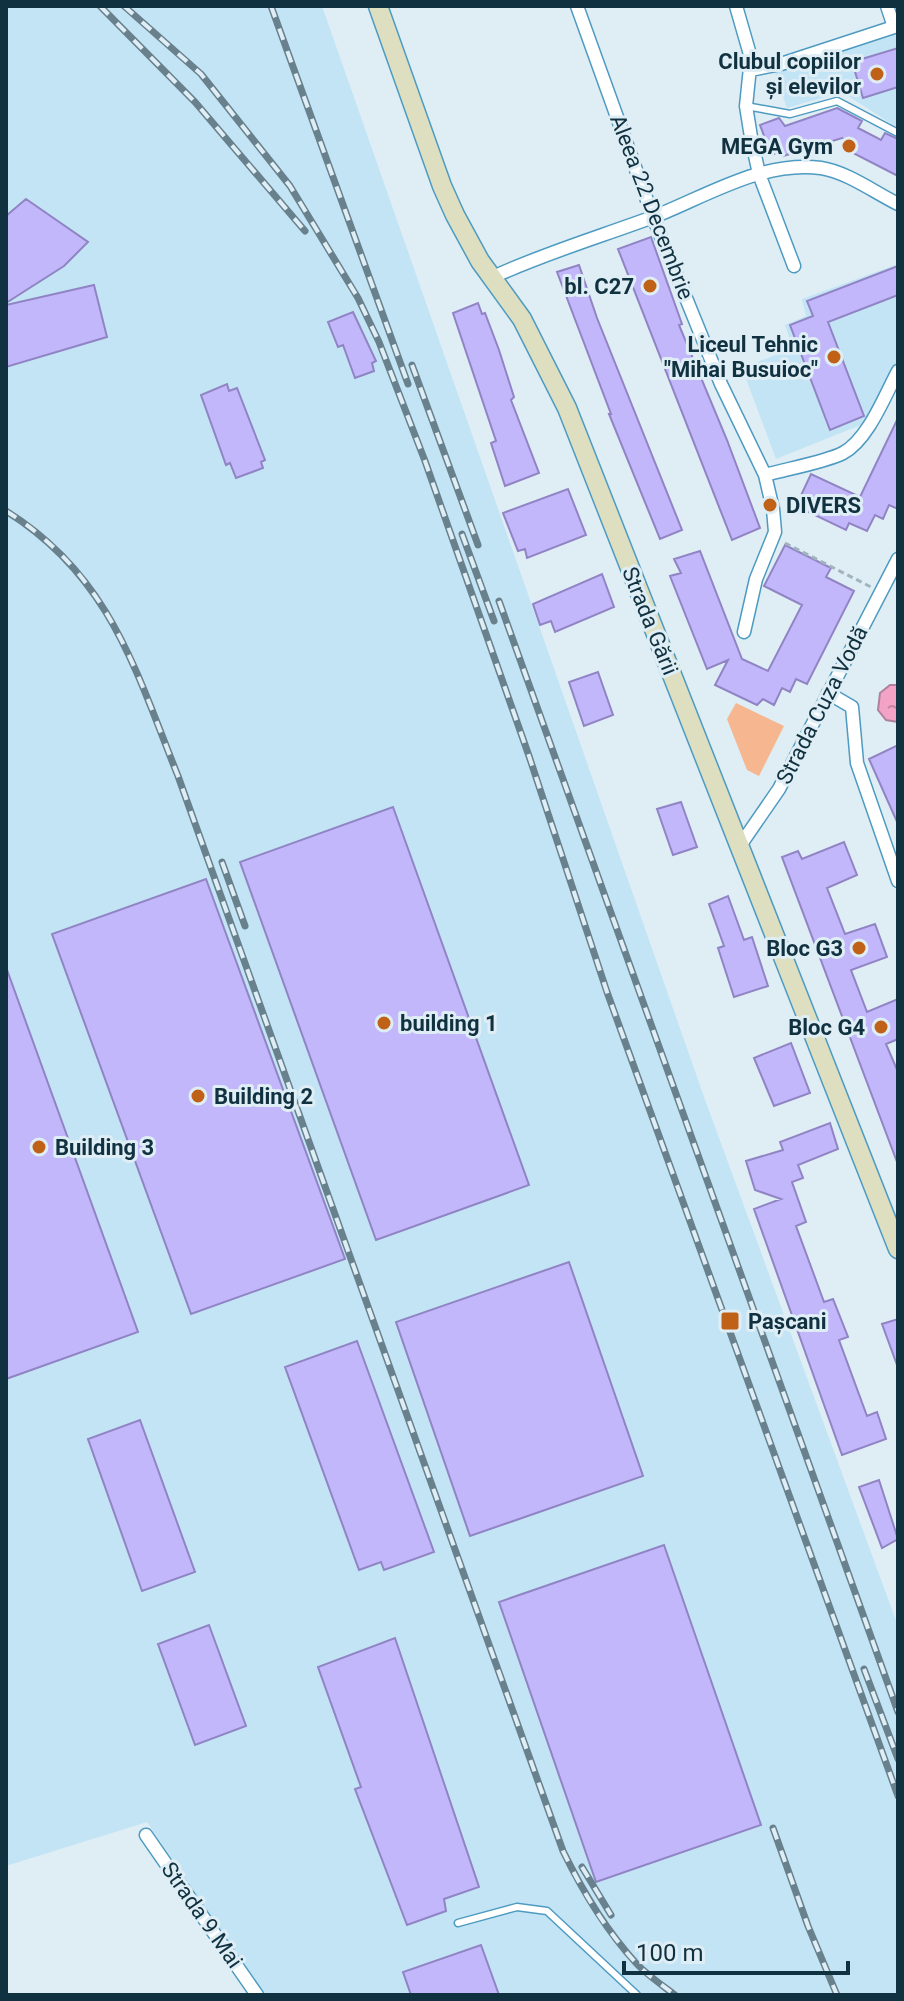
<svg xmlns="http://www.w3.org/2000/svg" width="904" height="2001" font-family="Roboto,sans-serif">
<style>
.built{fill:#c3e4f5}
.grass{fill:#f5b690}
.water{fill:url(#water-ripples);stroke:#af819e;stroke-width:2}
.building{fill:#c2b7fa;stroke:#9084c4;stroke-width:2}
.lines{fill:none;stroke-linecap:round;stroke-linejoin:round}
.lane-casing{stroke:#4e9bc1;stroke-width:9}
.street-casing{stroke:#4e9bc1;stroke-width:15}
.secondary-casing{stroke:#4e9bc1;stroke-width:21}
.path{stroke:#a0b4be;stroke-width:3;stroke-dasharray:6 4;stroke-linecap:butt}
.lane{stroke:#fff;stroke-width:6}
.street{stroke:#fff;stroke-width:12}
.secondary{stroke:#dddfc0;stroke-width:18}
.rail-casing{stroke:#68818d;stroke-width:7}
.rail{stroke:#dfedf5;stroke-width:4;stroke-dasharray:12;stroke-linecap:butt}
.poi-dot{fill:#c06118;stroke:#dfedf5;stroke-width:3}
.labels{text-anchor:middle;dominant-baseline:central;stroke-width:6;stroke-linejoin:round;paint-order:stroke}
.poi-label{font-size:22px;font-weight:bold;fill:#103140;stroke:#dfedf5;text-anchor:end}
.street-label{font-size:22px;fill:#103140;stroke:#dfedf5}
</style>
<defs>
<pattern id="water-ripples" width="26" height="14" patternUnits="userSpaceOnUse" patternTransform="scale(2)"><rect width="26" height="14" fill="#f3a3c6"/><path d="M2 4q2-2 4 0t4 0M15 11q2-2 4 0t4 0" fill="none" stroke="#c385a2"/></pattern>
</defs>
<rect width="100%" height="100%" fill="#dfedf5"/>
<path class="built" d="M 6,6 L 322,6 L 704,1097 L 898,1626 L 898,1995 L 264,1995 L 147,1822 L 6,1866 Z
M 898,33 L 898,128 L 842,92 L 787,108 L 775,73 Z
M 898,264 L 898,366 L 868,422 L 776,459 L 742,368 L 793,348 L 785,325 L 806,316 L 802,299 Z"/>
<path class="grass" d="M 736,703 L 784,726 L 759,776 L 747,770 L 727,719 Z"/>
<path class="water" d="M 890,685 L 898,685 L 898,722 L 886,720 L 878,710 L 880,693 Z"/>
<path class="building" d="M 898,48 L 898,87 L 863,98 L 852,62 Z
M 837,108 L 862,121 L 858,128 L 881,140 L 885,133 L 898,139 L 898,176 L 853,153 L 854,145 L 842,138 L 783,156 L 779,152 L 771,155 L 760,125 L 779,118 L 785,126 Z
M 26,199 L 88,242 L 64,266 L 6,303 L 6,216 Z
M 651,237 L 682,324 L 679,325 L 727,440 L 760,528 L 732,540 L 618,249 Z
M 579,265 L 597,318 L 682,530 L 660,539 L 609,414 L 611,414 L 557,272 Z
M 898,266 L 898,295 L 828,322 L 864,416 L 830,430 L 790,325 L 813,316 L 807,301 Z
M 94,285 L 107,337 L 6,367 L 6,305 Z
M 478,303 L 482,314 L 485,313 L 499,350 L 514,397 L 511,400 L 539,473 L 505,486 L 491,443 L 496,441 L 453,313 Z
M 353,312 L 376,361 L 372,363 L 374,371 L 355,378 L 343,345 L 338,347 L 328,322 Z
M 227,384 L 229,391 L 237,388 L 265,460 L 261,462 L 263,468 L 236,478 L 230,463 L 226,465 L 201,395 Z
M 898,418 L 898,509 L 889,505 L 883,519 L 875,515 L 867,531 L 849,523 L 846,530 L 796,506 L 811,474 L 860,497 Z
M 568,489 L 586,535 L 527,558 L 525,549 L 518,551 L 503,513 Z
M 785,545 L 831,568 L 826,577 L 854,591 L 807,684 L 796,679 L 790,692 L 782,688 L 774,705 L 763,699 L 757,705 L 715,685 L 728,660 L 707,669 L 670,576 L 681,573 L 674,559 L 700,551 L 742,659 L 768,671 L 802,605 L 764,586 Z
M 602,574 L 614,607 L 555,632 L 551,621 L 540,625 L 533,604 Z
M 598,672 L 613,715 L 584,726 L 569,682 Z
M 898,745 L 898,824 L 869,759 Z
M 681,802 L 697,847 L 673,855 L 657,809 Z
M 393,807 L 529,1185 L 376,1240 L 240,862 Z
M 844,842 L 857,875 L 827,888 L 845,934 L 875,924 L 887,957 L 851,970 L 867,1012 L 898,999 L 898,1039 L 886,1044 L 898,1072 L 897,1162 L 782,857 L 798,851 L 802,859 Z
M 206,879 L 345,1259 L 191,1314 L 52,934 Z
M 728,896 L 744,940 L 752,937 L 768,986 L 734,997 L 718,948 L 724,946 L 709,904 Z
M 6,967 L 138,1332 L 6,1379 Z
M 791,1043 L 810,1093 L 774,1106 L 754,1058 Z
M 830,1123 L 838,1149 L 798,1165 L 803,1178 L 792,1182 L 806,1222 L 796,1226 L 824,1302 L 833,1299 L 848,1337 L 839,1340 L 867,1416 L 877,1412 L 886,1439 L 842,1455 L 754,1209 L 781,1199 L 755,1190 L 746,1161 L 783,1150 L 780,1142 Z
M 569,1262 L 643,1476 L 470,1536 L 396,1322 Z
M 898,1319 L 898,1365 L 897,1365 L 882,1324 Z
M 357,1341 L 434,1552 L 384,1570 L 381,1562 L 359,1570 L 285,1367 Z
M 140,1420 L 195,1572 L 142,1591 L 88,1439 Z
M 879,1480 L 898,1539 L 882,1548 L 859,1487 Z
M 664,1545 L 761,1825 L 596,1882 L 499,1602 Z
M 209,1625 L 246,1726 L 195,1745 L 158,1644 Z
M 395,1638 L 479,1887 L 444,1899 L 446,1911 L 407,1925 L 355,1789 L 361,1787 L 318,1667 Z
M 481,1945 L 499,1995 L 411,1995 L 403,1972 Z"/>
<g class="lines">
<defs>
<path id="lane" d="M 746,106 L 790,114 L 837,101 L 898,133
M 458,1923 L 517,1907 L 547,1911 L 637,1995"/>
<path id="street" d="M 577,6 L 653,217 L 721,384 L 765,475 L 773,509 L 775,532 L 756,579 L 744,632
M 736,6 L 751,58 L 746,106 L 751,137 L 759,174 L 794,266
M 750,70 L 781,64 L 894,27 L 887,6
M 493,277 C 545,253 599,237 653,217 C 705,197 762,160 821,168 C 847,172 874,192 898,204
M 765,475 C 786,469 826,462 843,453 C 868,440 885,395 898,371
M 828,693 L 852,707 L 857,763 L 898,881
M 739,847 L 779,789 L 898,559
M 146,1835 L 257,1995"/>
<path id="secondary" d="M 378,6 L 442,186 L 455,215 L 480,261 L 522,319 L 567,408 L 898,1249"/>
</defs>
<use href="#lane" class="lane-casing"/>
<use href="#street" class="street-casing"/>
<use href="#secondary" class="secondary-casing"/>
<path class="path" d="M 785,543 L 871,587"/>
<use href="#lane" class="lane"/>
<use href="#street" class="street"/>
<use href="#secondary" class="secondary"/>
<defs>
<path id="rail" d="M 100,6 L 195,102 L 305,231
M 124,6 L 201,74 L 290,186 L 358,298 L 379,342 L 425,461 L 529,756 L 607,992 L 898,1796
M 271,6 L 408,384
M 412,365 L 478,545
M 6,511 C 110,576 135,669 178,776 L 563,1851 C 583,1892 605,1929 636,1963 C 647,1975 662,1985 675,1995
M 462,534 L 494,621
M 499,601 L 898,1712
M 222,862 L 245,926
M 864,1669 L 898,1759
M 773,1828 L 808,1926 L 837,1995
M 582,1867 L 611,1915"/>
</defs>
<use href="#rail" class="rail-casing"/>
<use href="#rail" class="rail"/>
</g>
<g class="poi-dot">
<circle cx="877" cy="74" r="8"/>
<circle cx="849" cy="146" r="8"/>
<circle cx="650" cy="286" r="8"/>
<circle cx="834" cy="357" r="8"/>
<circle cx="770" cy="505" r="8"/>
<circle cx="859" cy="948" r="8"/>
<circle cx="384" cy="1023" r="8"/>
<circle cx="881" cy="1027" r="8"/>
<circle cx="198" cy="1096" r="8"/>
<circle cx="39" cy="1147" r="8"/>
<rect x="720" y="1311" width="20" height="20" rx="4"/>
</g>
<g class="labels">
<g class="poi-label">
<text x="861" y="61">Clubul copiilor<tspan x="861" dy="25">și elevilor</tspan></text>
<text x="833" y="146">MEGA Gym</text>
<text x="634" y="286">bl. C27</text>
<text x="818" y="344">Liceul Tehnic<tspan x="818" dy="25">"Mihai Busuioc"</tspan></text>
<text x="786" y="505" text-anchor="start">DIVERS</text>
<text x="843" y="948">Bloc G3</text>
<text x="400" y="1023" text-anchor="start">building 1</text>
<text x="865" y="1027">Bloc G4</text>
<text x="214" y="1096" text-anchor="start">Building 2</text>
<text x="55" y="1147" text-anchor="start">Building 3</text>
<text x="748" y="1321" text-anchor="start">Pașcani</text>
</g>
<g class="street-label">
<text transform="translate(652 207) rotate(69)">Aleea 22 Decembrie</text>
<text transform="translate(650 621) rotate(68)">Strada Gării</text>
<text transform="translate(822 705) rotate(-63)">Strada Cuza Vodă</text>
<text transform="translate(202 1915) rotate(55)">Strada 9 Mai</text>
</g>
</g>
<rect width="904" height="2001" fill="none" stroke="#103140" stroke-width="16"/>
<path d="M624 1961v12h224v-12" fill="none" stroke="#103140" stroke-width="4"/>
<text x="636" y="1961" font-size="24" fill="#103140" stroke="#dfedf5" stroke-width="6" paint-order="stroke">100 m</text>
</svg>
